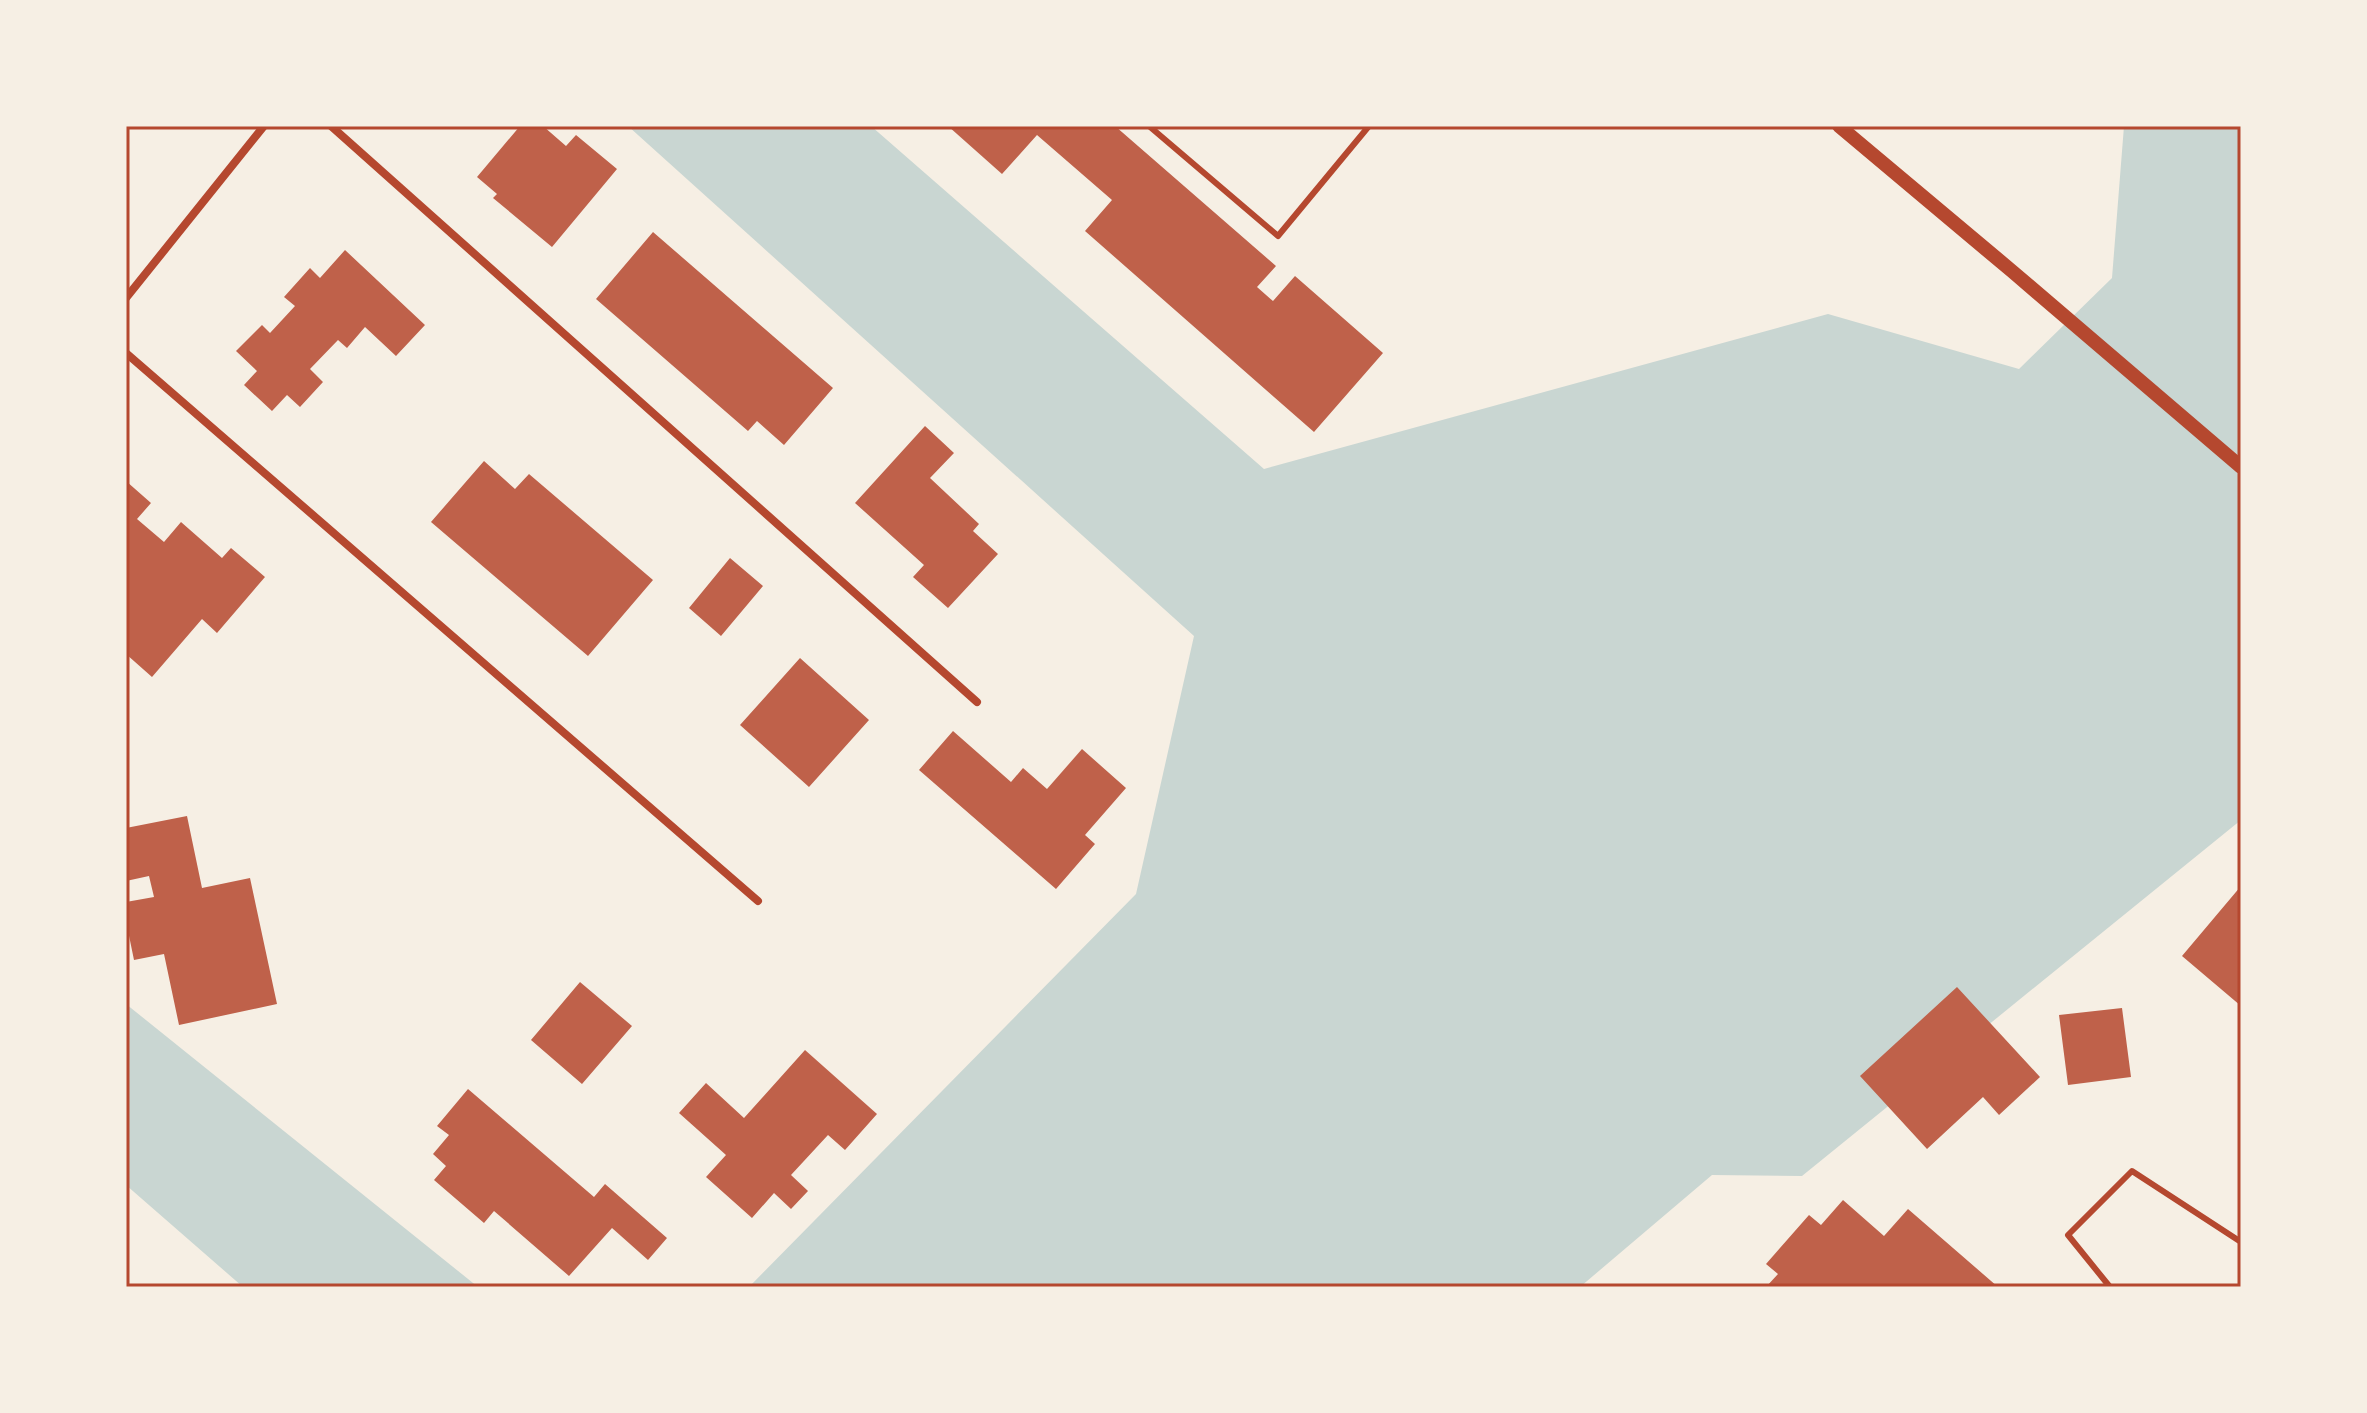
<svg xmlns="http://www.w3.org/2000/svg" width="2367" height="1413" font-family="'Exo 2',sans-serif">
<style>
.water{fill:#c9d6d2}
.building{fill:#bf614a}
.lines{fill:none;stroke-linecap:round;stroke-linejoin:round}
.service{stroke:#b5482f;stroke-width:6}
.minor{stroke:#b5482f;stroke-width:8}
.tertiary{stroke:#b5482f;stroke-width:14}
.neatline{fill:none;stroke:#b5482f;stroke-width:3}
</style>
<rect width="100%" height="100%" fill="#f6efe4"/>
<path class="water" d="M 628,126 L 871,126 L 1264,469 L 1828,314 L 2019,369 L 2112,278 L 2124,126 L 2241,126 L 2241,820 L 1802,1176 L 1712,1175 L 1580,1287 L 749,1287 L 1136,894 L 1194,636 Z
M 126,1004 L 478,1287 L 243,1287 L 126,1185 Z"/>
<path class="building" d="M 520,126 L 543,126 L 566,146 L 576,135 L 617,169 L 552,247 L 493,198 L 497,194 L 477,177 Z
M 948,126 L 1115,126 L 1276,266 L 1257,287 L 1273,301 L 1295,276 L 1383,353 L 1314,432 L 1085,231 L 1112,200 L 1037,135 L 1002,174 Z
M 653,232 L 833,388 L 784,445 L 757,421 L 748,431 L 596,299 Z
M 345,250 L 425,325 L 396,356 L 365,327 L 347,348 L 338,340 L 310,369 L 323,382 L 300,407 L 287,395 L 272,411 L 244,385 L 257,371 L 236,351 L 262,325 L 270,333 L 295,306 L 284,297 L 310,268 L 320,278 Z
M 925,426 L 954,453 L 930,478 L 979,524 L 973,531 L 998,554 L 948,608 L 913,577 L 924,565 L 855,503 Z
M 484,461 L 515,489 L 529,474 L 653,580 L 588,656 L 431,522 Z
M 126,481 L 151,503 L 137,519 L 164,542 L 181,522 L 222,558 L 231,548 L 265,577 L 217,633 L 202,619 L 152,677 L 126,654 Z
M 730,558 L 763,586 L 721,636 L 689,608 Z
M 800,658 L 869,720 L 809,787 L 740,725 Z
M 953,731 L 1011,782 L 1023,768 L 1047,789 L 1082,749 L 1126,788 L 1085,835 L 1095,844 L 1056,889 L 919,770 Z
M 187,816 L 202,888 L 250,878 L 277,1004 L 179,1025 L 164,954 L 134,960 L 126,921 L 126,902 L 154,897 L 149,876 L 126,881 L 126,828 Z
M 2241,886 L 2241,1006 L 2182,956 Z
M 580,982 L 632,1026 L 582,1084 L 531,1040 Z
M 1957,987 L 2040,1077 L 1999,1115 L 1983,1097 L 1927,1149 L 1860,1076 Z
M 2122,1008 L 2131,1077 L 2068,1085 L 2059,1015 Z
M 805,1050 L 877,1114 L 845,1150 L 828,1135 L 791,1175 L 808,1191 L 791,1209 L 774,1193 L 752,1218 L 706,1177 L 726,1155 L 679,1113 L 706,1083 L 744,1118 Z
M 468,1089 L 594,1197 L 605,1184 L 667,1238 L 648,1260 L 612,1228 L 569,1276 L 494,1211 L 484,1223 L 434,1180 L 446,1166 L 433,1154 L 449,1135 L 437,1126 Z
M 1843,1200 L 1884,1236 L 1908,1209 L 1998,1287 L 1766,1287 L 1778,1274 L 1766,1264 L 1809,1215 L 1821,1225 Z"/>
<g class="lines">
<path class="service" d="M 1149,126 L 1278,236 L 1369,126
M 2110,1287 L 2068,1235 L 2132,1171 L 2241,1242"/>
<path class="minor" d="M 331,126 L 977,702
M 126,298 L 264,126
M 126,353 L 758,901"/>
<path class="tertiary" d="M 1839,126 L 2013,272 L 2241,467"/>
</g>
<rect width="2367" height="1413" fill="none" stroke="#f6efe4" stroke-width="256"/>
<rect x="128" y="128" width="2111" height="1157" class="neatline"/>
</svg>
